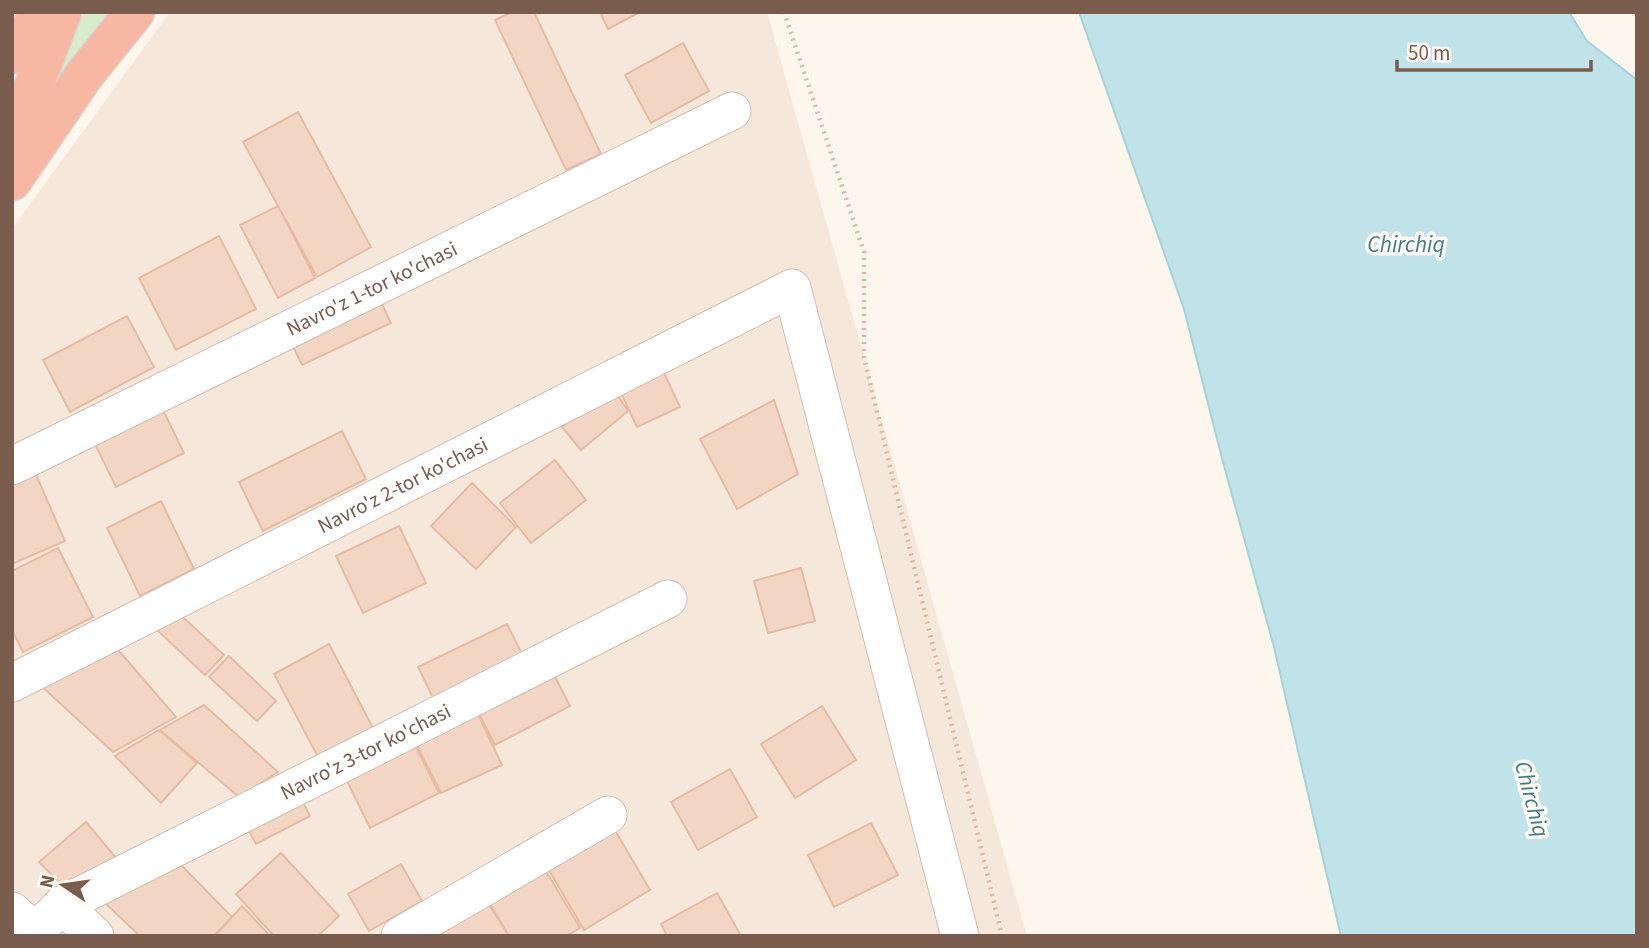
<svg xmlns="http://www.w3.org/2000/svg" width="1649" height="948" font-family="'Source Sans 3',sans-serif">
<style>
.residential{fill:#f5e8da}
.green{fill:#d8ecc9}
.water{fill:#bfe3e8;stroke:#a5d3da;stroke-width:2}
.building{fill:#f3d5c3;stroke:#e6bba3;stroke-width:2}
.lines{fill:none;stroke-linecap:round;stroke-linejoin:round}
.minor-casing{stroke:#d1beb0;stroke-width:39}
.highway-casing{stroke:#dad1cd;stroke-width:41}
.path{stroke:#d9b8a5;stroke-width:4.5;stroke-dasharray:2 5;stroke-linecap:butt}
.minor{stroke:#fff;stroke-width:37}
.highway{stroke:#f7b7a3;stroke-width:38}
.labels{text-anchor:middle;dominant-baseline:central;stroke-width:7;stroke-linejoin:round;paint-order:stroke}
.street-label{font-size:21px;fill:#7a5c4d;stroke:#fffaf3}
.water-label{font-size:23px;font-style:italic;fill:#437c86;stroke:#fffaf3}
</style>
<rect width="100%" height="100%" fill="#fdf6ec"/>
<path class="residential" d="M 170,12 L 767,12 L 1027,936 L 12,936 L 12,229 Z"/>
<path class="green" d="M 85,12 L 117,12 L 49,95 L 78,23 Z"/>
<path class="water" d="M 1079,12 L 1569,12 L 1587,41 L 1637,80 L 1637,936 L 1341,936 L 1274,647 L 1223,462 L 1184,309 Z"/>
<path class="building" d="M 512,12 L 534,12 L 601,154 L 566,170 L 495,20 Z
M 600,12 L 640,12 L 608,29 Z
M 683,43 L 709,91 L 651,123 L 625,75 Z
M 298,112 L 371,247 L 317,277 L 243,142 Z
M 278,206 L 315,278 L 278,298 L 240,225 Z
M 219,236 L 256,309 L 176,350 L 139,278 Z
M 379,298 L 391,323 L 302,365 L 290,340 Z
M 127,316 L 154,367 L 70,412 L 43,360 Z
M 659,362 L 680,407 L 637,427 L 616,382 Z
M 611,385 L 628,411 L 581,450 L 562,427 Z
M 774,400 L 798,474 L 737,509 L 700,439 Z
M 159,402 L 184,453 L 116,487 L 91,436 Z
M 342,431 L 366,479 L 263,531 L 239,482 Z
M 555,460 L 586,500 L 531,543 L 500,503 Z
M 34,470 L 65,541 L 12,564 L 12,479 Z
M 472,483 L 516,527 L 476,569 L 431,526 Z
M 161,501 L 194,569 L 140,596 L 107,528 Z
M 399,526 L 426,583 L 363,613 L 336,556 Z
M 58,548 L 93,617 L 23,652 L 12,630 L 12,571 Z
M 801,568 L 815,621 L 768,633 L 754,581 Z
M 174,609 L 224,655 L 205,675 L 156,629 Z
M 507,624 L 525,660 L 436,704 L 418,667 Z
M 113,644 L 176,717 L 113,752 L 38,683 Z
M 329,644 L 373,728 L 318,757 L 274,674 Z
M 229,656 L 276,701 L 257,721 L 209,677 Z
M 551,669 L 570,706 L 495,745 L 476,708 Z
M 204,705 L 278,772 L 239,797 L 160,730 Z
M 822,706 L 856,760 L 795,798 L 761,744 Z
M 475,708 L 502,765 L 441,793 L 413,738 Z
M 159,730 L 197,763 L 161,803 L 115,756 Z
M 412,739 L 439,793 L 370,828 L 343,773 Z
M 730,769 L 757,817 L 698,850 L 671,802 Z
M 298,792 L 310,816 L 256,844 L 243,820 Z
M 86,822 L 116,858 L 62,885 L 39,862 Z
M 871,823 L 898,875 L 834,907 L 808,855 Z
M 612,825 L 650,890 L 584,930 L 546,865 Z
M 281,853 L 339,916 L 318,936 L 274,936 L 236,894 Z
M 401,864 L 422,901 L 369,931 L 348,894 Z
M 181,865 L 232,917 L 214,936 L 140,936 L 105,903 Z
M 543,866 L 580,928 L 566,936 L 509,936 L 487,899 Z
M 717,893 L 741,936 L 667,936 L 661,924 Z
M 486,900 L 509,936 L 429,936 Z
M 242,906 L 270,936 L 215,936 Z"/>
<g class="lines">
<defs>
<g id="minor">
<path id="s1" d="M 12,466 L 732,111"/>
<path id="s2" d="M 12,683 L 792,288 L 960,936"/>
<path id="s3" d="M 62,905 L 668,599"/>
<path d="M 12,911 L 35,932 L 62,905 L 95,936"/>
<path d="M 400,936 L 608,815"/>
</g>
<path id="highway" d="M 12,54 L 42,12
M 12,143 L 62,12
M 12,181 L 85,74 L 135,12"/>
</defs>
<use href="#minor" class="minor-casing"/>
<use href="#highway" class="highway-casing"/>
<path class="path" d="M 784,12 L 864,252 L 864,357 L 1002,936"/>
<use href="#minor" class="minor"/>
<use href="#highway" class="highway"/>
</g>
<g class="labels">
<g class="street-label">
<text stroke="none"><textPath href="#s1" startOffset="401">Navro'z 1-tor ko'chasi</textPath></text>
<text stroke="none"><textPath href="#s2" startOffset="438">Navro'z 2-tor ko'chasi</textPath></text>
<text stroke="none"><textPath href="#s3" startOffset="340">Navro'z 3-tor ko'chasi</textPath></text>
</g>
<g class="water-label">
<text x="1406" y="244">Chirchiq</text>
<text transform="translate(1532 799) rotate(75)">Chirchiq</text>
</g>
</g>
<rect width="1649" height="948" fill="none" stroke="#7a5c4d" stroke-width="28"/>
<g transform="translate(63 885) rotate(283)" stroke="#fffaf3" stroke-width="5" paint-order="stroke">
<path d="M0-5L12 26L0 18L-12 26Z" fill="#7a5c4d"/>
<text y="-10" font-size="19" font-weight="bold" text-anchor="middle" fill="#7a5c4d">N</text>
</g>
<path d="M1397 60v10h194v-10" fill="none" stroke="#7a5c4d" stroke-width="3.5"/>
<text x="1408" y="60" font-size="21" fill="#7a5c4d" stroke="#fffaf3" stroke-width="5" paint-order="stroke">50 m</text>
</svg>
